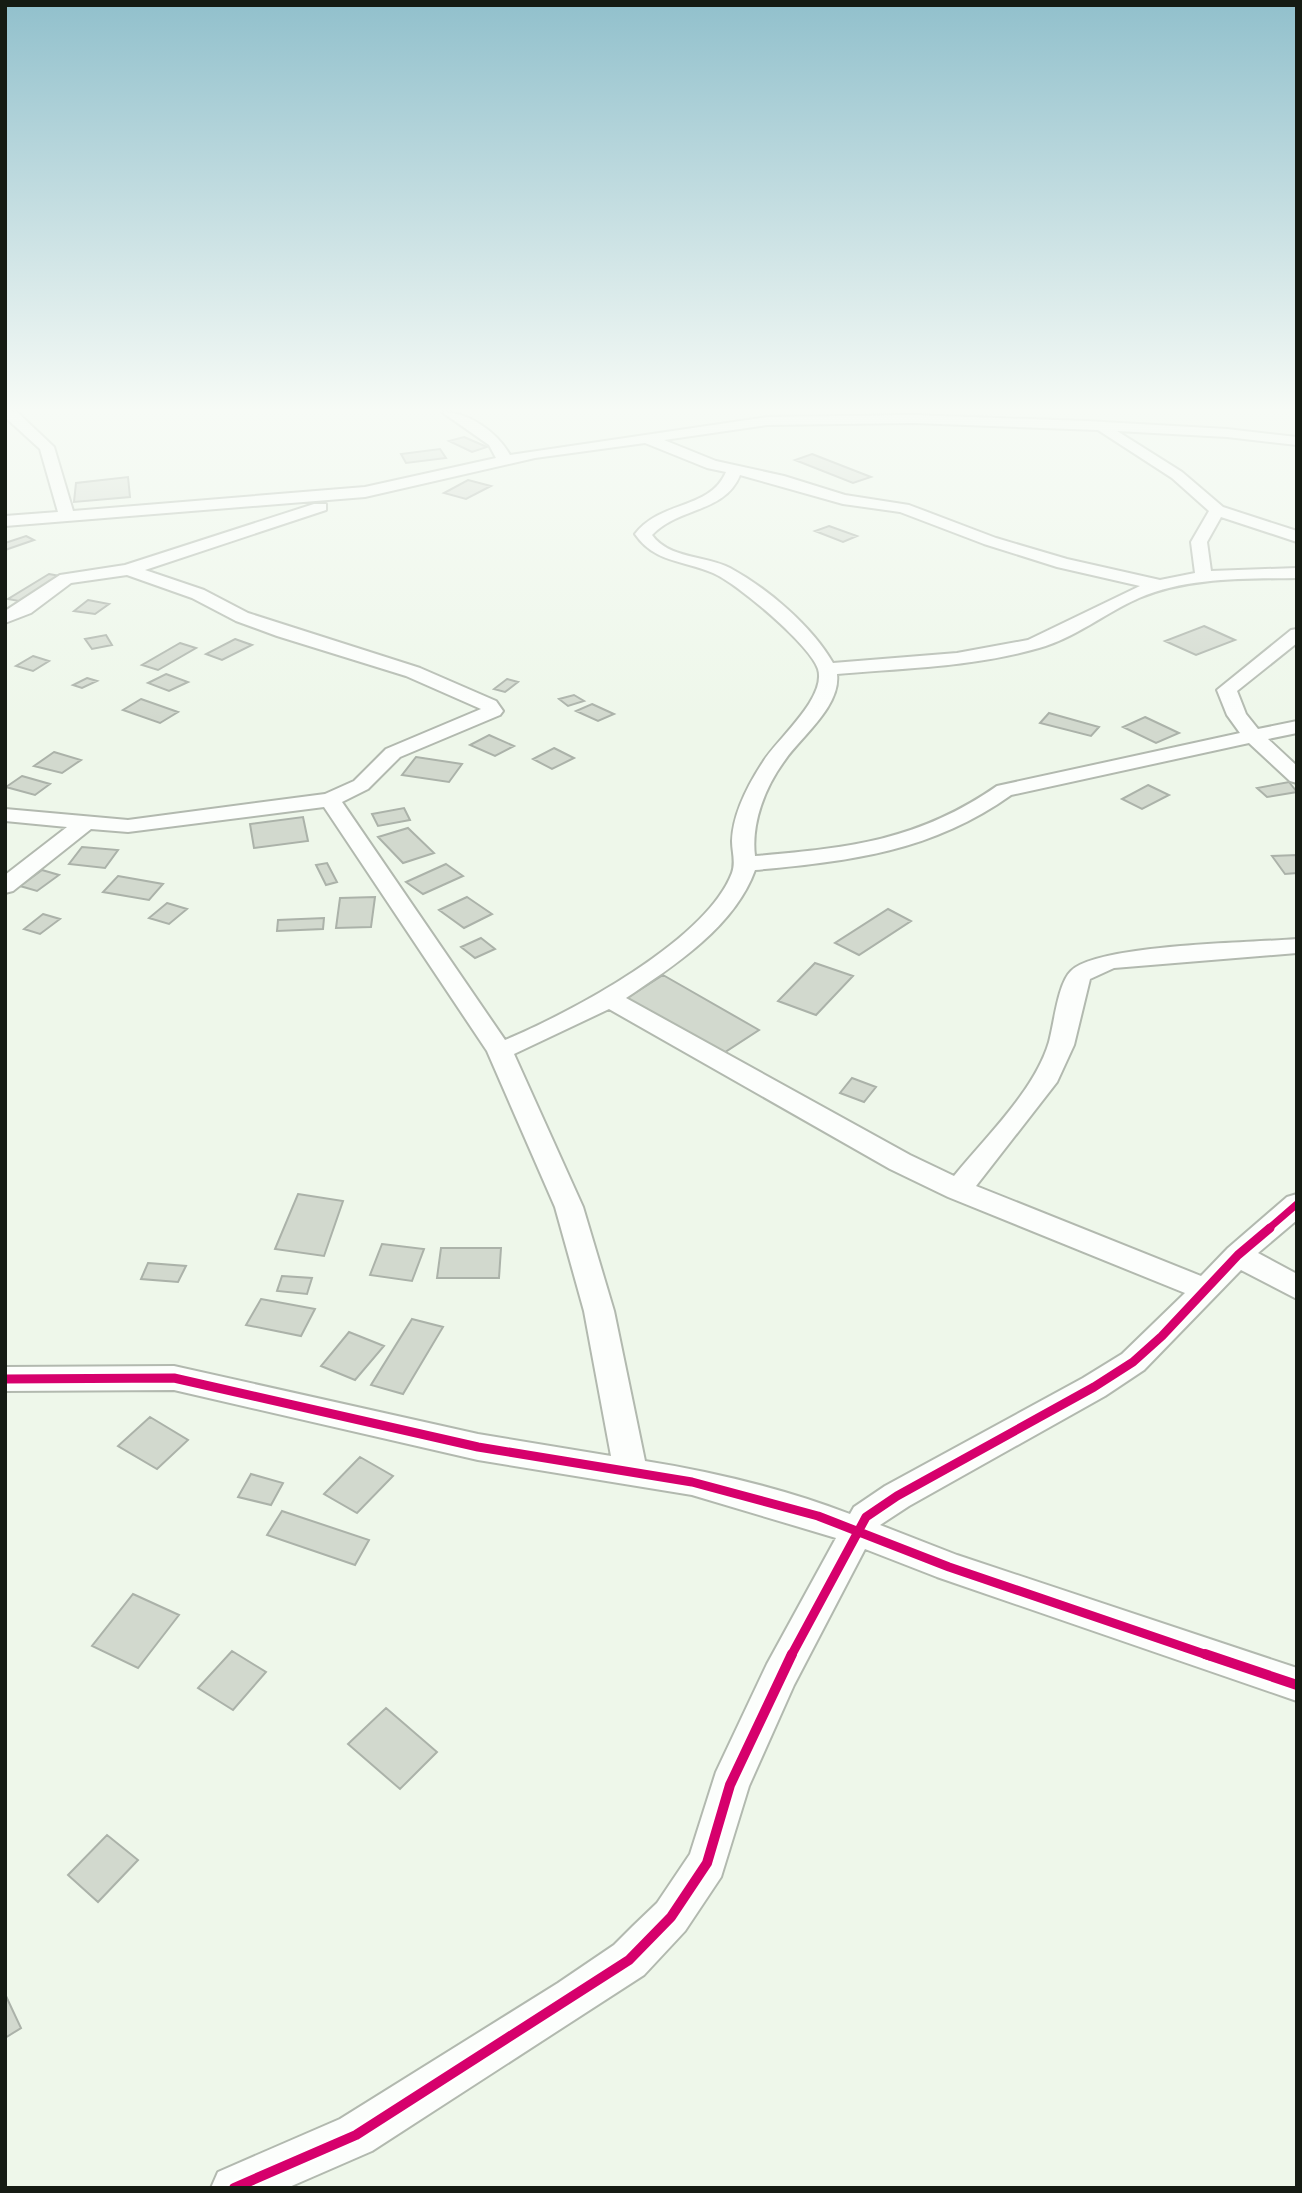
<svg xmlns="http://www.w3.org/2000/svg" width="1302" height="2193" font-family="Inter,sans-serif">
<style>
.building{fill:#d2d9ce;stroke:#abb2a9;stroke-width:2}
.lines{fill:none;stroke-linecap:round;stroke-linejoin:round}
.minor-casing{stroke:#b2b9af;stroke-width:4}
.minor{fill:#fcfefc;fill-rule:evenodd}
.cycleway-far2-casing{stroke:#fff;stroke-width:11}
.cycleway-far1-casing{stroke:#fff;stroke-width:13}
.cycleway-casing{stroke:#fff;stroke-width:15}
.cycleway-far2{stroke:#d6006c;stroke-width:7}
.cycleway-far1{stroke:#d6006c;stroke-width:9}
.cycleway{stroke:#d6006c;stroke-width:10}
</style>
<rect width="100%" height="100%" fill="#eef7ea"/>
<path class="building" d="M 464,437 L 487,447 L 472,452 L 449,441 Z
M 440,449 L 446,458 L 406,463 L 401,454 Z
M 812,454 L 871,477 L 853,483 L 795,460 Z
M 128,477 L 130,497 L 74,502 L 76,483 Z
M 468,480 L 491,486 L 466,499 L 444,493 Z
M 829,526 L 857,536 L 843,542 L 815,531 Z
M 26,536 L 34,540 L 5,550 L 5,543 Z
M 49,574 L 60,576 L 19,601 L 8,599 Z
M 88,600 L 109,604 L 95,614 L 74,611 Z
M 1204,626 L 1235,640 L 1196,655 L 1165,641 Z
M 106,635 L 112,645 L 92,649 L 85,639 Z
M 235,639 L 252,645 L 222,660 L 206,654 Z
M 180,643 L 196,648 L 158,670 L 142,665 Z
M 33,656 L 49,661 L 33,671 L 16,666 Z
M 166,674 L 188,682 L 169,691 L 148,683 Z
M 87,678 L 97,681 L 82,688 L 73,685 Z
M 507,679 L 518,682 L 505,692 L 494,689 Z
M 574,695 L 584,701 L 568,706 L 559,699 Z
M 141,699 L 178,712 L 160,723 L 123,710 Z
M 592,704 L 614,714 L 598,721 L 576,711 Z
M 1049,713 L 1099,727 L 1091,736 L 1040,723 Z
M 1145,717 L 1179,733 L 1156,743 L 1123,727 Z
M 489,735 L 514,746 L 495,756 L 470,745 Z
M 554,748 L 574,758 L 552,769 L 533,759 Z
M 54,752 L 81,760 L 62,773 L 34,766 Z
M 416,757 L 462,764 L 449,782 L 402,775 Z
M 22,776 L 50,784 L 35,795 L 6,787 Z
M 1289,782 L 1297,792 L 1267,797 L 1257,788 Z
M 1148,785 L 1169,795 L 1142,809 L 1122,799 Z
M 404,808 L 410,820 L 378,826 L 372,814 Z
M 303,817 L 308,841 L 254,848 L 250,824 Z
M 408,828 L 434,853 L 403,863 L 378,837 Z
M 82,847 L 118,850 L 105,868 L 69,864 Z
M 1297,855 L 1297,873 L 1285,874 L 1272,856 Z
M 327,863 L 337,882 L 326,885 L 316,865 Z
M 446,864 L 463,876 L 423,894 L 406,882 Z
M 42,870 L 59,875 L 37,891 L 20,886 Z
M 118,876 L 163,884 L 149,900 L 103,892 Z
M 375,897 L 371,927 L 336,928 L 340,898 Z
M 467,897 L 492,914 L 464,928 L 439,910 Z
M 167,903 L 187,909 L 169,924 L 149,918 Z
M 888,909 L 911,921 L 859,955 L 835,943 Z
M 43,914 L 60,919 L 40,934 L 24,929 Z
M 324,918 L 323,929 L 277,931 L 278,920 Z
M 481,938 L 495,949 L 475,958 L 461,947 Z
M 815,963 L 853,976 L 816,1015 L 778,1001 Z
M 663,975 L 759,1030 L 719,1056 L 624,1000 Z
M 852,1078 L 876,1087 L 864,1102 L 840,1093 Z
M 298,1194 L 343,1201 L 324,1256 L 275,1249 Z
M 382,1244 L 424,1249 L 412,1281 L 370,1275 Z
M 441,1248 L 501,1248 L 499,1278 L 437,1278 Z
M 148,1263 L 186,1266 L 178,1282 L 141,1279 Z
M 282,1276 L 312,1278 L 307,1294 L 277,1291 Z
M 261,1299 L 315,1309 L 301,1336 L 246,1325 Z
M 412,1319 L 443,1327 L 403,1394 L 371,1385 Z
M 349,1332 L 384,1346 L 355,1380 L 321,1366 Z
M 150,1417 L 188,1440 L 157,1469 L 118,1446 Z
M 360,1457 L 393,1476 L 357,1513 L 324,1494 Z
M 251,1474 L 283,1483 L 271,1505 L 238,1497 Z
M 282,1511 L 369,1540 L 355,1565 L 267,1535 Z
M 133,1594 L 179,1615 L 138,1668 L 92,1646 Z
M 232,1651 L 266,1672 L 233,1710 L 198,1688 Z
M 386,1708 L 437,1752 L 400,1789 L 348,1744 Z
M 107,1835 L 138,1860 L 98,1902 L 68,1875 Z
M 5,1994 L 21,2028 L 5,2038 Z"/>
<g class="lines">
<defs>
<path id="minor" d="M 5,412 L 17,412 L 54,447 L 73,511 L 365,487 L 496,458 L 489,445 L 442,412 C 469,412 497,432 510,455 L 767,417 L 914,415 L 1086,421 L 1227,429 L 1297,437 L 1297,445 L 1227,437 L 1117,431 L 1182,472 L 1223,507 L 1297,531 L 1297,542 L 1221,517 L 1207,542 L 1211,571 L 1297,568 L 1297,578 C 1244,579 1188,577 1139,598 C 1105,613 1075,638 1039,648 C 973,667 905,668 837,674 C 841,706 802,736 785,760 C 765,787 751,823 755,856 C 848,848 918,841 997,786 L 1240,733 L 1227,715 L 1217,690 L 1291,630 L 1297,629 L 1297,643 L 1237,691 L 1246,714 L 1258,729 L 1297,721 L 1297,733 L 1268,739 L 1297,766 L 1297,783 L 1290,781 L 1249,743 L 1011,795 C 931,852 850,861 755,870 C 735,926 674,966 626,998 L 910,1155 L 954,1176 C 985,1138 1035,1090 1049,1042 C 1054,1024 1058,983 1071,971 C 1099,944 1252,943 1297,939 L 1297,953 L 1114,968 L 1090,979 L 1074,1045 L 1057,1082 L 976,1186 L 1201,1276 L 1228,1248 L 1287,1197 L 1297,1194 L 1297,1220 L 1258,1253 L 1297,1274 L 1297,1299 L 1241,1270 L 1144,1370 L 1105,1396 L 909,1506 L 880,1525 L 957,1555 L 1297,1668 L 1297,1701 L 937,1577 L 865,1549 L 794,1685 L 749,1786 L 721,1877 L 685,1931 L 644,1975 L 372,2151 L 287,2188 L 211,2188 L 218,2172 L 340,2119 L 558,1983 L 614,1945 L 633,1926 L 657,1903 L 690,1854 L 716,1772 L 767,1664 L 836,1538 L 692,1495 L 478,1460 L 174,1390 L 5,1391 L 5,1367 L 174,1366 L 478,1434 L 611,1456 L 584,1311 L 555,1207 L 487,1051 L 324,807 L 128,832 L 91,829 L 13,891 L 5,893 L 5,875 L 67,827 L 5,821 L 5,809 L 128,820 L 325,794 L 354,781 L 386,749 L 481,709 L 406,676 L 277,636 L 236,621 L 192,598 L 127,575 L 71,583 L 31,613 L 5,623 L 5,611 L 60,575 L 125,565 L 314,504 L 326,504 L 326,510 L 145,570 L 204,590 L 248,613 L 420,668 L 496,701 L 503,711 L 500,715 L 400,757 L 368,789 L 342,802 L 505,1040 C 570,1013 706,941 732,873 C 736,862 732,852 732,841 C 733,813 748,785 763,762 C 777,739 827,698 818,669 C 810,645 737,583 713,573 C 683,560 655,563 635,534 C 661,500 710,510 726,472 L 707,468 L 645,443 L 535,458 L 365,497 L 5,526 L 5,516 L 58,512 L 40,449 L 5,417 ZM 914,423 L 1098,430 L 1172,478 L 1209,511 L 1191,542 L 1195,573 L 1160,580 L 1067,559 L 996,538 L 909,505 L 845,495 L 784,476 L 716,461 L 664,440 L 767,425 ZM 740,475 L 843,504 L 900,512 L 984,544 L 1057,567 L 1140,586 L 1028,640 L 957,653 L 833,663 C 812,626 767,588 730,568 C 705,555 669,559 652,535 C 678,507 725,513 740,475 ZM 609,1009 L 890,1169 L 948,1197 L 1185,1293 L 1122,1354 L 1083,1378 L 885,1486 L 854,1507 L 850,1514 C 785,1489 714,1472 645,1461 L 614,1311 L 583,1207 L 514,1054 Z"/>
</defs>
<use href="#minor" class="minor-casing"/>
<use href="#minor" class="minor"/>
<defs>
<path id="cycleway-far2" d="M 1268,1229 L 1297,1204"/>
<path id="cycleway-far1" d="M 5,1379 L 174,1378 L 478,1447 L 692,1482 L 818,1516 L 949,1567 L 1210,1656
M 791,1656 L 866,1517 L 897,1496 L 1094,1387 L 1133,1362 L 1162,1336 L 1238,1255 L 1270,1228"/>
<path id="cycleway" d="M 1205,1654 L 1297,1685
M 234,2188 L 356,2135 L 629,1960 L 671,1917 L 707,1863 L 730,1785 L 792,1654"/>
</defs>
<use href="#cycleway-far2" class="cycleway-far2-casing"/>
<use href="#cycleway-far1" class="cycleway-far1-casing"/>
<use href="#cycleway" class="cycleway-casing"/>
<use href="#cycleway-far2" class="cycleway-far2"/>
<use href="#cycleway-far1" class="cycleway-far1"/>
<use href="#cycleway" class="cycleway"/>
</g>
<linearGradient id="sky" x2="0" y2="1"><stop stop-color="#91c0cc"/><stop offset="0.57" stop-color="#f7fbf6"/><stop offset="1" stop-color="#f7fbf6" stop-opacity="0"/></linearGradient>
<rect width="1302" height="719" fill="url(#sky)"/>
<rect width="1302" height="2193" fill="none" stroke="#151b13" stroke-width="14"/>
</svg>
